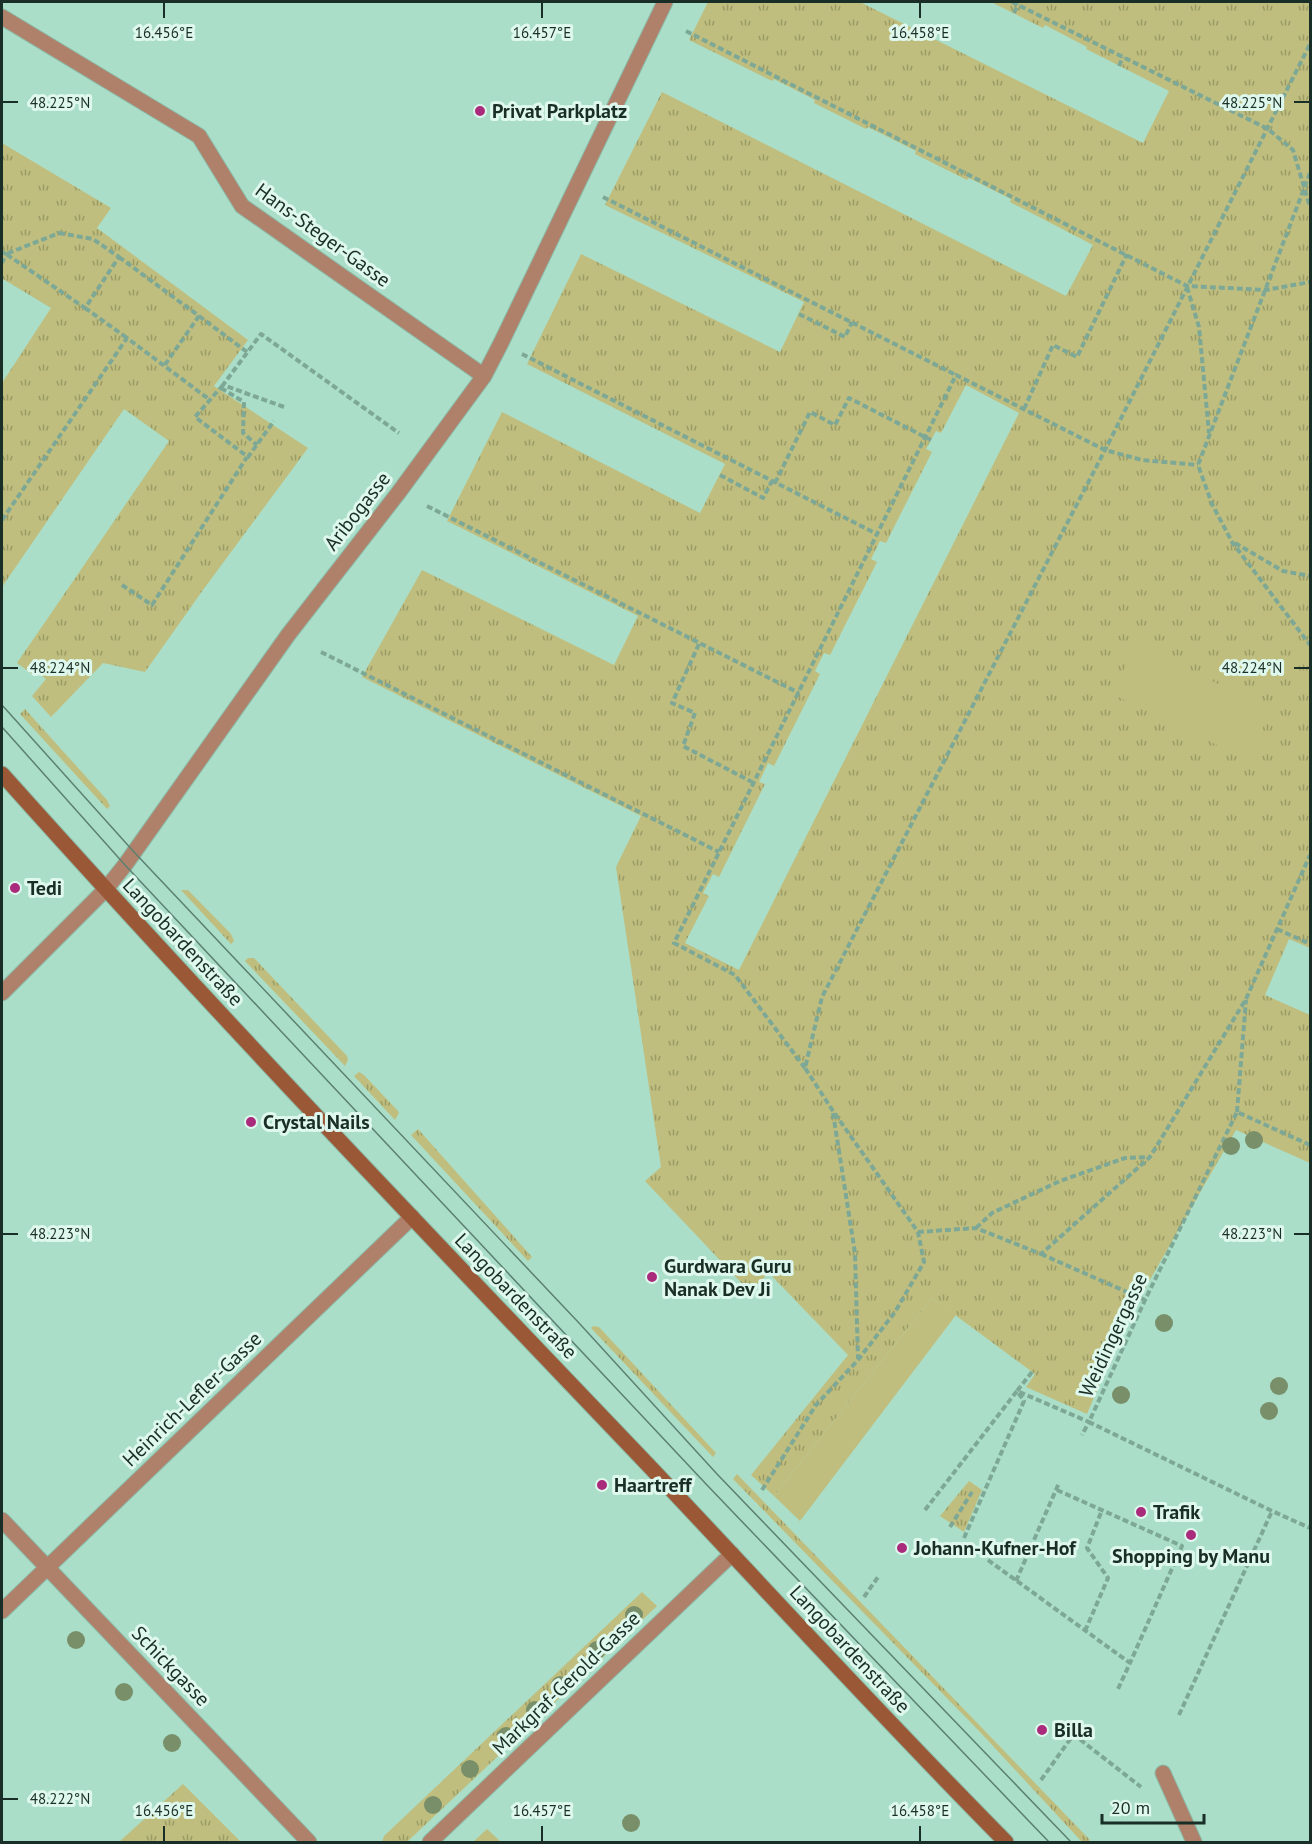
<svg xmlns="http://www.w3.org/2000/svg" width="1312" height="1844" font-family="'PT Sans',sans-serif">
<style>
.grass{fill:url(#grass-tufts);fill-rule:evenodd}
.garden{fill:#c0be7e}
.lines{fill:none;stroke-linecap:round;stroke-linejoin:round}
.lane-casing{stroke:#8dbba8;stroke-width:17}
.street-casing{stroke:#8dbba8;stroke-width:17}
.secondary-casing{stroke:#8dbba8;stroke-width:17}
.path{stroke:#7ea896;stroke-width:4;stroke-dasharray:6 3;stroke-linecap:butt}
.lane{stroke:#af816b;stroke-width:15}
.street{stroke:#af816b;stroke-width:15}
.secondary{stroke:#9a5837;stroke-width:15}
.tram{stroke:#5c8071;stroke-width:1.5}
.tree{fill:#798f6a}
.ticks{fill:none;stroke:#192e26;stroke-width:2}
.poi-dot{fill:#aa2b7b;stroke:#dff8ed;stroke-width:2}
.labels{text-anchor:middle;dominant-baseline:central;stroke-width:6;stroke-linejoin:round;paint-order:stroke}
.poi-label{font-size:20px;font-weight:bold;fill:#192e26;stroke:#dff8ed;text-anchor:start}
.street-label{font-size:20px;fill:#192e26;stroke:#dff8ed}
.ticks-label{font-size:15px;text-anchor:middle;fill:#192e26;stroke:#dff8ed;stroke-width:6;stroke-linejoin:round;paint-order:stroke}
</style>
<defs>
<pattern id="grass-tufts" width="24" height="20" patternUnits="userSpaceOnUse" patternTransform="scale(1.5)"><rect width="24" height="20" fill="#c0be7e"/><path d="M3 7l-1-3M5 7V3M7 7l1-3M15 17l-1-3M17 17v-4M19 17l1-3" fill="none" stroke="#9b9b67"/></pattern>
</defs>
<rect width="100%" height="100%" fill="#aadec8"/>
<path class="grass" d="M 708,2 L 860,2 L 1143,143 L 1169,91 L 1086,49 L 1087,47 L 1045,25 L 1043,28 L 991,2 L 1310,2 L 1310,948 L 1289,939 L 1265,995 L 1310,1015 L 1310,1163 L 1236,1130 L 1128,1318 L 1087,1414 L 1026,1387 L 1035,1374 L 932,1298 L 774,1496 L 751,1475 L 848,1355 L 769,1273 L 749,1291 L 645,1181 L 661,1167 L 616,867 L 641,816 L 362,677 L 422,570 L 614,665 L 638,616 L 447,521 L 502,412 L 700,513 L 725,464 L 527,364 L 581,254 L 780,352 L 804,302 L 605,205 L 662,92 L 1066,296 L 1093,245 L 1010,202 L 1011,199 L 969,178 L 967,180 L 915,154 L 916,151 L 868,127 L 866,129 L 814,103 L 815,100 L 774,79 L 772,81 L 689,40 ZM 966,385 L 1019,413 L 739,970 L 685,943 L 709,896 L 703,893 L 713,874 L 719,877 L 765,784 L 759,782 L 768,763 L 774,766 L 820,674 L 815,671 L 824,653 L 830,655 L 877,562 L 871,559 L 880,541 L 886,543 L 932,452 L 926,449 L 936,431 L 941,433 Z
M 2,143 L 111,208 L 97,228 L 248,340 L 214,386 L 308,448 L 203,590 L 145,672 L 103,663 L 51,717 L 32,696 L 46,679 L 35,671 L 32,674 L 17,663 L 169,441 L 124,409 L 2,587 L 2,383 L 51,308 L 3,279 L 2,281 Z
M 25,709 L 107,800 L 110,806 L 107,809 L 20,714 Z
M 181,890 L 188,890 L 231,934 L 234,941 L 231,944 Z
M 248,958 L 254,958 L 347,1056 L 348,1060 L 345,1066 L 245,961 Z
M 359,1072 L 364,1075 L 398,1111 L 399,1113 L 395,1120 L 354,1076 Z
M 418,1129 L 532,1257 L 528,1261 L 411,1135 Z
M 593,1326 L 599,1327 L 716,1453 L 713,1457 L 591,1328 Z
M 737,1474 L 1090,1840 L 1087,1842 L 1082,1842 L 981,1733 L 733,1479 Z
M 969,1481 L 982,1490 L 964,1532 L 940,1516 Z
M 642,1592 L 657,1606 L 407,1842 L 382,1842 L 384,1836 Z
M 183,1784 L 241,1842 L 119,1842 Z"/>
<path class="garden" d="M 1136,644 L 1271,710 L 1248,760 L 1112,694 Z
M 932,1298 L 956,1315 L 800,1521 L 774,1496 Z
M 487,1829 L 501,1842 L 473,1842 Z"/>
<g class="lines">
<defs>
<path id="lane" d="M 1163,1773 L 1194,1842"/>
<path id="street" d="M 2,17 L 199,136 L 242,206 L 484,376
M 2,993 L 105,890 L 125,865 L 288,635 L 399,492 L 484,376 L 501,343 L 665,2
M 2,1520 L 309,1842
M 2,1611 L 412,1217
M 430,1842 L 732,1554"/>
<path id="secondary" d="M 2,774 C 213,1010 432,1239 651,1468 C 769,1593 885,1720 1006,1842"/>
</defs>
<use href="#lane" class="lane-casing"/>
<use href="#street" class="street-casing"/>
<use href="#secondary" class="secondary-casing"/>
<path class="path" d="M 1012,2 L 1268,129 L 1293,150 L 1310,207
M 1014,13 L 1018,4
M 686,31 L 1187,286 L 1266,290 L 1310,282
M 1119,66 L 1123,57
M 1310,173 L 1198,465 L 1212,504 L 1232,542 L 1310,645
M 603,197 L 956,375
M 59,233 L 93,239 L 119,257 L 85,308 L 6,254 Z
M 2,252 L 6,254 L 2,263
M 119,257 L 199,316 L 164,366
M 1187,287 L 1199,327 L 1209,433
M 85,308 L 127,338
M 799,314 L 845,337 L 852,322
M 199,316 L 247,352
M 522,354 L 877,534
M 223,385 L 195,417 L 248,457 L 274,421
M 221,388 L 244,402 L 243,433 L 257,445
M 284,407 L 223,385 L 261,334 L 399,433
M 1024,409 L 1053,345 L 1077,357 L 1127,254
M 720,475 L 763,498 L 772,481
M 775,483 L 810,412 L 835,425 L 849,398 L 931,440
M 427,506 L 799,693
M 2,520 L 127,338 L 210,400
M 1235,543 L 1283,571 L 1310,576
M 122,585 L 152,605 L 247,457
M 699,644 L 672,703 L 695,713 L 683,746 L 754,783
M 321,652 L 719,852
M 1277,929 L 1310,944
M 805,1068 L 735,975 L 674,943 L 956,375 L 1105,450 L 1142,460 L 1198,465
M 1237,1112 L 1246,1000
M 833,1113 L 855,1253 L 858,1359
M 1310,1145 L 1237,1112 L 1145,1300 L 1089,1422 L 1272,1511 L 1310,1528
M 976,1228 L 992,1213 L 1060,1181 L 1125,1158 L 1150,1157
M 918,1232 L 976,1228 L 1041,1254 L 1150,1157 L 1246,999 L 1310,855
M 1041,1254 L 1145,1300
M 762,1490 L 816,1405 L 858,1360 L 895,1312 L 924,1262 L 918,1232 L 833,1111 L 805,1068 L 822,997 L 1105,450 L 1310,44
M 1057,1490 L 1182,1546 L 1130,1663
M 925,1510 L 1017,1391 L 1089,1422 L 1082,1435
M 950,1527 L 972,1492
M 964,1538 L 1024,1401 L 1017,1391 L 1032,1372
M 988,1560 L 1130,1663 L 1118,1689
M 1016,1581 L 1059,1483
M 864,1597 L 878,1577
M 1085,1631 L 1108,1578 L 1087,1548 L 1102,1510
M 1179,1715 L 1272,1511
M 1073,1734 L 1141,1787
M 1041,1780 L 1076,1731"/>
<use href="#lane" class="lane"/>
<use href="#street" class="street"/>
<use href="#secondary" class="secondary"/>
<path class="tram" d="M 2,705 L 134,852 L 579,1323 L 717,1474 L 1071,1842
M 2,727 L 125,865 L 706,1484 L 1049,1842"/>
</g>
<g class="tree">
<circle cx="1254" cy="1140" r="9"/>
<circle cx="1231" cy="1146" r="9"/>
<circle cx="1164" cy="1323" r="9"/>
<circle cx="1279" cy="1386" r="9"/>
<circle cx="1121" cy="1395" r="9"/>
<circle cx="1269" cy="1411" r="9"/>
<circle cx="634" cy="1615" r="9"/>
<circle cx="76" cy="1640" r="9"/>
<circle cx="597" cy="1650" r="9"/>
<circle cx="560" cy="1685" r="9"/>
<circle cx="124" cy="1692" r="9"/>
<circle cx="535" cy="1710" r="9"/>
<circle cx="506" cy="1736" r="9"/>
<circle cx="172" cy="1743" r="9"/>
<circle cx="470" cy="1769" r="9"/>
<circle cx="433" cy="1805" r="9"/>
<circle cx="631" cy="1823" r="9"/>
</g>
<path class="ticks" d="M 164,3 L 164,18M 542,3 L 542,18M 920,3 L 920,18M 3,102 L 18,102M 1294,102 L 1309,102M 3,668 L 18,668M 1294,668 L 1309,668M 3,1234 L 18,1234M 1294,1234 L 1309,1234M 3,1799 L 18,1799M 164,1826 L 164,1841M 542,1826 L 542,1841M 920,1826 L 920,1841"/>
<g class="poi-dot">
<circle cx="480" cy="111" r="6"/>
<circle cx="15" cy="888" r="6"/>
<circle cx="251" cy="1122" r="6"/>
<circle cx="652" cy="1277" r="6"/>
<circle cx="602" cy="1485" r="6"/>
<circle cx="1141" cy="1512" r="6"/>
<circle cx="1191" cy="1535" r="6"/>
<circle cx="902" cy="1548" r="6"/>
<circle cx="1042" cy="1730" r="6"/>
</g>
<g class="labels">
<g class="poi-label">
<text x="492" y="111">Privat Parkplatz</text>
<text x="27" y="888">Tedi</text>
<text x="263" y="1122">Crystal Nails</text>
<text x="664" y="1266">Gurdwara Guru<tspan x="664" dy="23">Nanak Dev Ji</tspan></text>
<text x="614" y="1485">Haartreff</text>
<text x="1153" y="1512">Trafik</text>
<text x="914" y="1548">Johann-Kufner-Hof</text>
<text x="1191" y="1556" text-anchor="middle">Shopping by Manu</text>
<text x="1054" y="1730">Billa</text>
</g>
<g class="street-label">
<text transform="translate(323 235) rotate(36)">Hans-Steger-Gasse</text>
<text transform="translate(357 511) rotate(-52)">Aribogasse</text>
<text transform="translate(183 942) rotate(47)">Langobardenstraße</text>
<text transform="translate(516 1296) rotate(46)">Langobardenstraße</text>
<text transform="translate(1113 1335) rotate(-65)">Weidingergasse</text>
<text transform="translate(192 1399) rotate(-44)">Heinrich-Lefler-Gasse</text>
<text transform="translate(850 1649) rotate(47)">Langobardenstraße</text>
<text transform="translate(171 1666) rotate(46)">Schickgasse</text>
<text transform="translate(566 1683) rotate(-44)">Markgraf-Gerold-Gasse</text>
</g>
</g>
<g class="ticks-label">
<text x="164" y="38">16.456°E</text>
<text x="542" y="38">16.457°E</text>
<text x="920" y="38">16.458°E</text>
<text x="60" y="108">48.225°N</text>
<text x="1252" y="108">48.225°N</text>
<text x="60" y="673">48.224°N</text>
<text x="1252" y="673">48.224°N</text>
<text x="60" y="1239">48.223°N</text>
<text x="1252" y="1239">48.223°N</text>
<text x="60" y="1804">48.222°N</text>
<text x="164" y="1816">16.456°E</text>
<text x="542" y="1816">16.457°E</text>
<text x="920" y="1816">16.458°E</text>
</g>
<rect width="1312" height="1844" fill="none" stroke="#192e26" stroke-width="6"/>
<path d="M1102 1814v9h102v-9" fill="none" stroke="#192e26" stroke-width="3"/>
<text x="1111" y="1814" font-size="18" fill="#192e26" stroke="#dff8ed" stroke-width="4.5" paint-order="stroke">20 m</text>
</svg>
